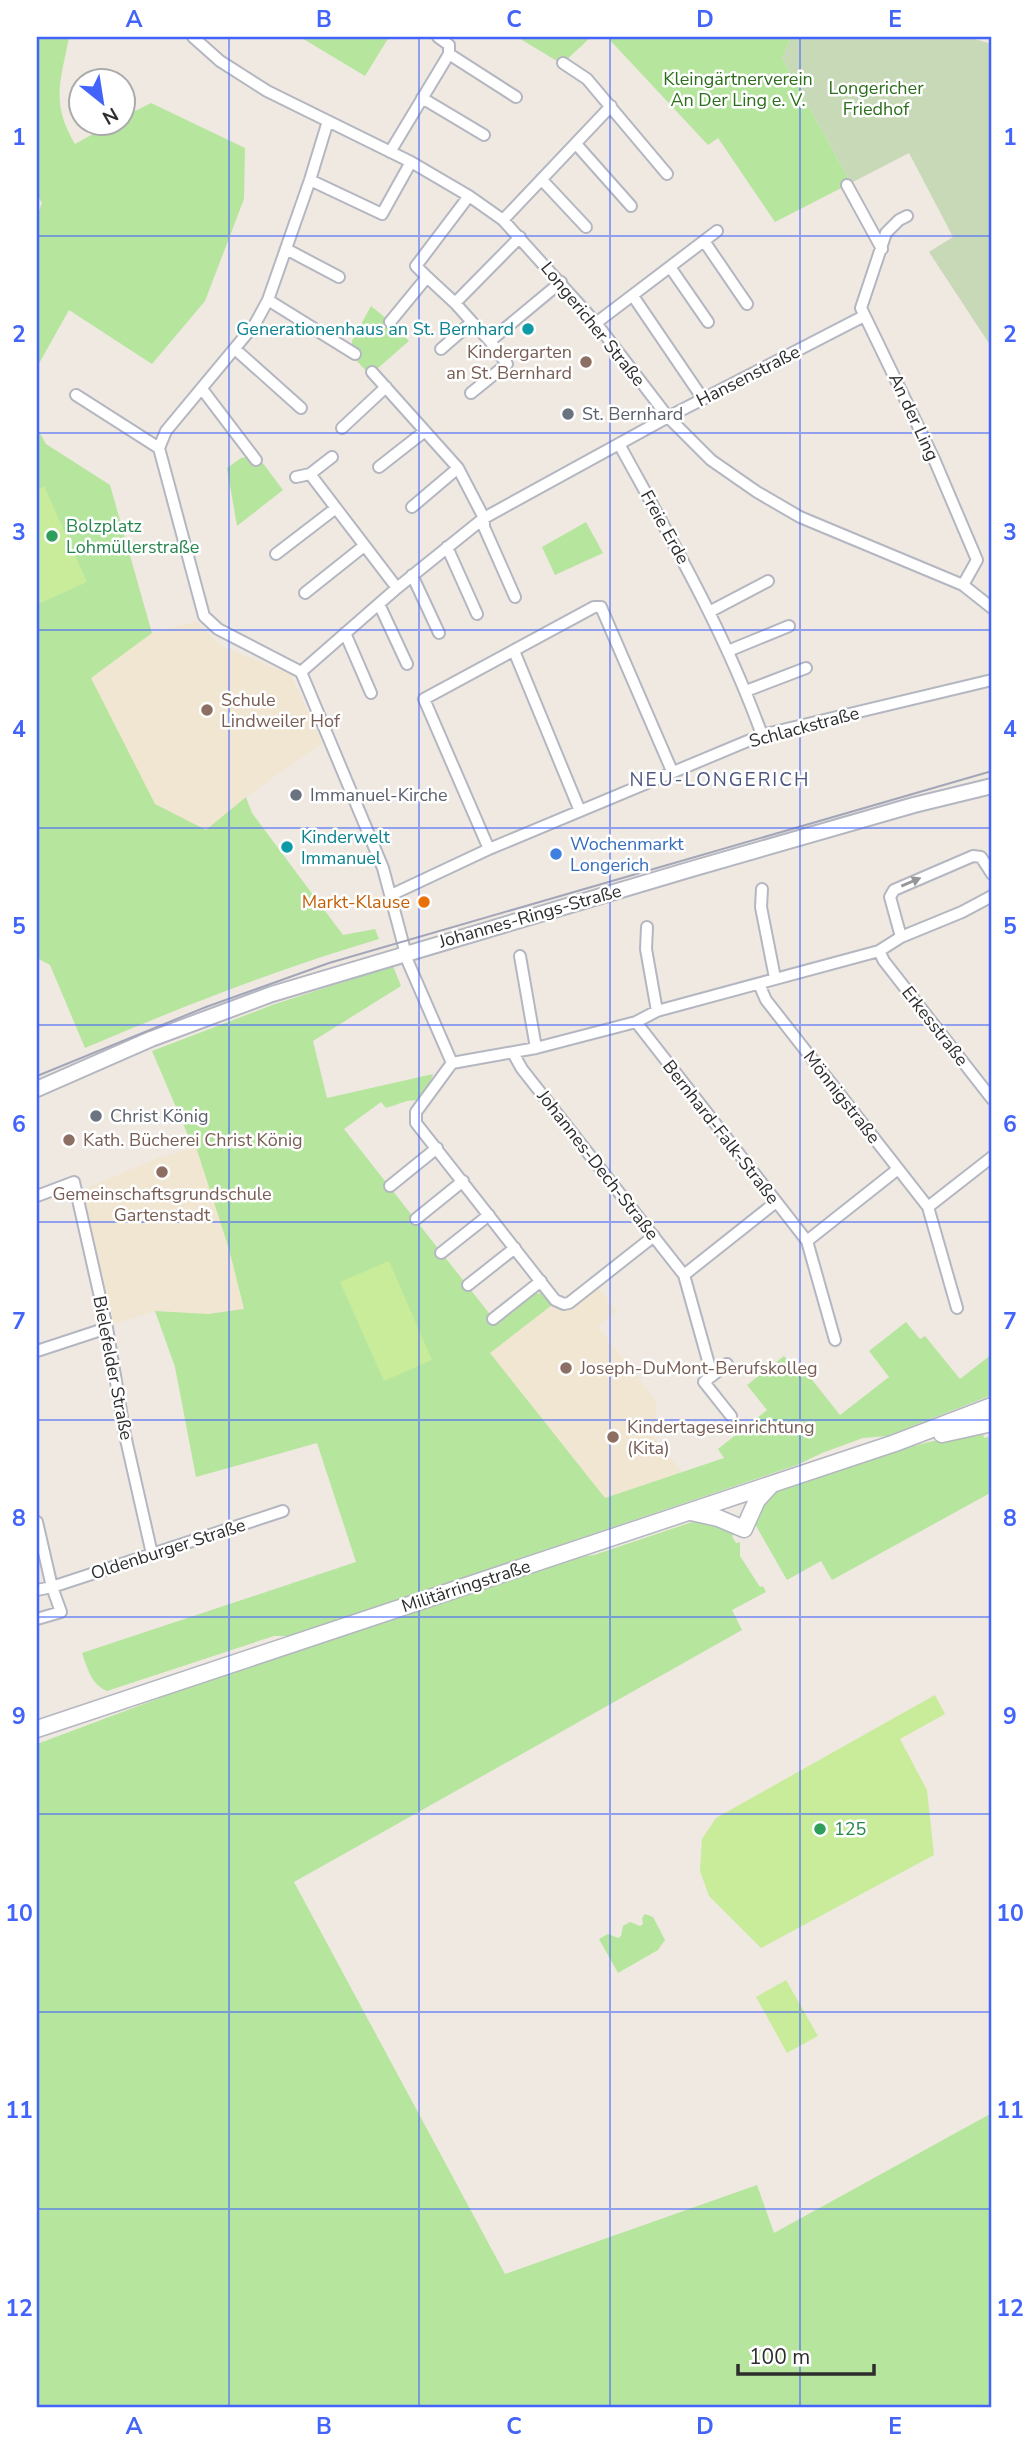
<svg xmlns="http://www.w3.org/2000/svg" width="1029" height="2445" font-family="'Nunito Sans',sans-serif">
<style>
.education{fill:#f0e6d1}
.green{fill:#b6e59e}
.cemetery{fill:#c8d9b8}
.pitch{fill:#c9ec9a}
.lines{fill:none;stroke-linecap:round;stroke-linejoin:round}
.minor-casing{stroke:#b4b7c1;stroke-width:14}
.tertiary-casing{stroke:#b4b7c1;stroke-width:18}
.secondary-casing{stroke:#b4b7c1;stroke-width:19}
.minor{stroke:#fff;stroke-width:10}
.tertiary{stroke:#fff;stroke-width:14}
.secondary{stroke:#fff;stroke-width:16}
.tram{stroke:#a3a6b8;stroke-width:2}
.oneway{fill:#969696}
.grid{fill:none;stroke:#4264fb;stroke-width:2;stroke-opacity:0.55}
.culture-dot{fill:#0f9aa8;stroke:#fff;stroke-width:2.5}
.education-dot{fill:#8d6e63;stroke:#fff;stroke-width:2.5}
.worship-dot{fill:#6b7280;stroke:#fff;stroke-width:2.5}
.leisure-dot{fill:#2e9e5b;stroke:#fff;stroke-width:2.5}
.shop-dot{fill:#3f7fe0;stroke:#fff;stroke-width:2.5}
.food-dot{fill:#e8710a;stroke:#fff;stroke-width:2.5}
.labels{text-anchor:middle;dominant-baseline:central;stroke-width:5;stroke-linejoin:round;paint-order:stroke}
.park-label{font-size:18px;fill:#2c6e1b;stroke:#fff}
.street-label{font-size:18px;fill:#2e2e2e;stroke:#fff}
.culture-label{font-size:18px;fill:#0d838f;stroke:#fff;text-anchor:end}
.education-label{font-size:18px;fill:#785e54;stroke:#fff;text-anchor:start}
.worship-label{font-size:18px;fill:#5b616d;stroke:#fff;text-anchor:start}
.leisure-label{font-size:18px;fill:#27864d;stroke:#fff;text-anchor:start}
.shop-label{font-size:18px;fill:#366cbe;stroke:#fff;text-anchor:start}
.food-label{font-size:18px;fill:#c56008;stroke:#fff;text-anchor:end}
.neighbourhood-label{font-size:19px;letter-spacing:2px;fill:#4d5680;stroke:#fff}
.neatline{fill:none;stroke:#4264fb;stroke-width:2.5}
.grid-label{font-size:23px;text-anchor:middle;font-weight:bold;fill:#4264fb}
</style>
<rect width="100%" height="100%" fill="#efe9e1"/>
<path class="education" d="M 197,621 L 220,645 L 291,675 L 322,743 L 246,797 L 206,830 L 155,805 L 91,678 L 152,633 Z
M 196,1147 L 229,1249 L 244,1310 L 208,1314 L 155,1311 L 114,1324 L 83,1196 L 87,1188 L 155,1159 Z
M 598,1287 L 617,1311 L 598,1326 L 657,1402 L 655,1417 L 658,1422 L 648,1430 L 682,1472 L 605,1498 L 490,1353 L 552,1305 L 556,1310 L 559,1307 L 574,1306 Z"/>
<path class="green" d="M 37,37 L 69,37 C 61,81 50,102 75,144 L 113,123 L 122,122 L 123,117 L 151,103 L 245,148 L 244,199 L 205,301 L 152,364 L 69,310 L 37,367 L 37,216 L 42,203 L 37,195 Z
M 300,37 L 389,37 L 365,76 Z
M 517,37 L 591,37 L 562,64 Z
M 607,37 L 791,37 L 782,58 L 851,183 L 775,222 L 718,138 L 708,145 Z
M 371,306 L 393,324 L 409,341 L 370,375 L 353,357 L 352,341 Z
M 37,428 L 46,444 L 110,485 L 152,633 L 91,678 L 155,804 L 206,830 L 246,797 L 252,813 L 343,935 L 375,929 L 379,939 C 278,969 181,1007 85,1048 L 50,965 L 37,958 Z
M 247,457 L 259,458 L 283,490 L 237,526 L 227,468 L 241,458 Z
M 586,522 L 603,553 L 555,575 L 542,547 Z
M 393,966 L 401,986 L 313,1041 L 327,1098 L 433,1074 L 430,1084 L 417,1100 L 407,1101 L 386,1108 L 381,1102 L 344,1129 L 496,1322 L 535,1291 L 538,1294 L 542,1291 L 552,1305 L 490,1353 L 605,1498 L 724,1458 L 718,1449 L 767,1410 L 747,1385 L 784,1356 L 795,1370 L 801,1366 L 840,1415 L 889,1377 L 869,1351 L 906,1322 L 920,1339 L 925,1336 L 960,1379 L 992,1354 L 992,1395 L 887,1436 L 863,1438 L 822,1453 L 797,1465 L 290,1636 L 274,1636 L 107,1691 C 92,1685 87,1668 82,1653 L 356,1562 L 317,1443 L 196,1477 L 175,1367 L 155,1311 L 208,1314 L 244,1309 L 229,1249 L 196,1147 L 193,1147 L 152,1051 L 275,1004 Z
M 982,1429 L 984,1438 L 992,1436 L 992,1492 L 832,1580 L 821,1561 L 787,1580 L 755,1524 L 761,1497 L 772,1491 L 889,1452 Z
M 698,1520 L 708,1520 L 734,1534 L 732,1536 L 736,1543 L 740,1542 L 740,1556 L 760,1587 L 763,1586 L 766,1592 L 732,1610 L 742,1630 L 294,1882 L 505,2274 L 757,2185 L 774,2233 L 992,2113 L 992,2408 L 37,2408 L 37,1744 L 181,1690 L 572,1558 L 594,1555 Z
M 645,1914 L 653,1917 L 665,1940 L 658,1950 L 618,1973 L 599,1939 L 608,1934 L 618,1938 L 621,1936 L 623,1926 L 630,1922 L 640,1926 L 643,1924 L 642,1918 Z"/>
<path class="cemetery" d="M 791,37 L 968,37 L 992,44 L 992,348 L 929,252 L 953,237 L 909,153 L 851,183 L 782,58 Z"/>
<path class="pitch" d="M 44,486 L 87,582 L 38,604 L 37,490 Z
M 389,1261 L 432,1360 L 384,1381 L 340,1282 Z
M 935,1695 L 945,1714 L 900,1739 L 927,1790 L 934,1855 L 761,1948 L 709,1896 L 700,1871 L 702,1839 L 716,1818 Z
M 786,1980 L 818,2036 L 787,2053 L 756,1997 Z"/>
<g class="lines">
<defs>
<path id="minor" d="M 193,37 L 220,61 L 267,91 L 411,162 L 469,196 L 503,220 L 596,323 L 668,417 L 711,460 L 757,492 L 800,517 L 963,585 L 992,608
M 438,37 L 449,45 L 449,54
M 563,63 L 587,79 L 667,174
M 422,98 L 484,135
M 576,144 L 631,206
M 390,152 L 449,54 L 516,97
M 310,180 L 382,214 L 411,162
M 542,180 L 586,227
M 847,185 L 882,249
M 907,216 L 899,220 L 886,233 L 861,308 L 934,459 L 977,560 L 963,585
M 503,220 L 611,106
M 704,241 L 747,304
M 286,249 L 339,277
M 670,267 L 708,322
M 427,277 L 455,303
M 633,296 L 703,399
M 268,300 L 355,354
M 390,322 L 427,277 L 416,266 L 469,196
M 472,322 L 490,341
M 596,323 L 717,231
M 235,349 L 301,408
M 441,349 L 472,322 L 455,303 L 520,237
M 372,372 L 458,468 L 484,518 L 484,527 L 515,597
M 202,389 L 256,460
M 471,393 L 507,364 L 490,341 L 561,282
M 76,395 L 159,448 L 204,616 L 218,629 L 301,672 L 383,868 L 408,962 L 452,1063
M 342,428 L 386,387
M 619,444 C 671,539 725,632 762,735
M 159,448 L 166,431 L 255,324 L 268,300 L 310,180 L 328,121
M 379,467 L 425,431
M 310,474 L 397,588
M 296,477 L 310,474 L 332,457
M 412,507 L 458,468
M 447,547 L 477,614
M 276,554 L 336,508
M 412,575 L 439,633
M 305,593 L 364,546
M 379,604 L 407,664
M 711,611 L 768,581
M 345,633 L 371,693
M 514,651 L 580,811
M 728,651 L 789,626
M 301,672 L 397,588 L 484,518 L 668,417 L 864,316
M 746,691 L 806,668
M 489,849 L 424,699 L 594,607 L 601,607 L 672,771
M 762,889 L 761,907 L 775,978
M 391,895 L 489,849 L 762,735 L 992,680
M 647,927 L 646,949 L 657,1011
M 901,937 L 890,897 L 894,890 L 973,856 L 981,857 L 992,874
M 879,951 L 884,961 L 992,1099
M 520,956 L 536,1048
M 759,984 L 766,1000 L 928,1207 L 992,1157
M 636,1022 L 807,1241 L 898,1169
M 513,1053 L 522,1069 L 684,1275 L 776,1202
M 452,1063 L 536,1048 L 636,1022 L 657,1011 L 879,951 L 901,937 L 962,912 L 992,896
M 452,1063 L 416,1112 L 416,1123 L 555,1300 L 564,1304 L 569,1303 L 654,1236
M 390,1186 L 437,1148
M 37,1196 L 74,1182 L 107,1328 L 125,1435 L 152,1554
M 928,1207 L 957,1308
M 416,1219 L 463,1181
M 807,1241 L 835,1340
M 441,1253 L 489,1215
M 684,1275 L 712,1375
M 468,1285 L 515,1248
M 493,1319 L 541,1281
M 37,1351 L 107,1328
M 727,1364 L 704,1382 L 731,1416
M 37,1522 L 52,1587 L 37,1590
M 37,1619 L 61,1612 L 52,1587 L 283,1511"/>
<path id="tertiary" d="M 37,1089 L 151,1039 L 272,994 L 688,870 L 914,805 L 992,786"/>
<path id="secondary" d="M 942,1434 L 992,1423
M 691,1512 L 718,1518 L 744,1529 L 757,1500 L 770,1486
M 37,1729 L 895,1443 L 992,1406"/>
</defs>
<use href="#minor" class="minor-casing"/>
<use href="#tertiary" class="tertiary-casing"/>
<use href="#secondary" class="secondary-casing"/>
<use href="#minor" class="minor"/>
<use href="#tertiary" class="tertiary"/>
<use href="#secondary" class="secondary"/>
<path class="tram" d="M 37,1076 L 206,1007 L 329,963 L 992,771"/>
</g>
<defs><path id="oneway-solid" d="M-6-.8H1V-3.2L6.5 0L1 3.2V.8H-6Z" transform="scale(1.75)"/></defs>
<use class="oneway" href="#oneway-solid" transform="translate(911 882) rotate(-23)"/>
<path class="grid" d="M 229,37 L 229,2408M 419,37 L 419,2408M 610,37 L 610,2408M 800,37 L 800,2408M 37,236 L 992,236M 37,433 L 992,433M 37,630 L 992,630M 37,828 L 992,828M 37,1025 L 992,1025M 37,1222 L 992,1222M 37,1420 L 992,1420M 37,1617 L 992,1617M 37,1814 L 992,1814M 37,2012 L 992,2012M 37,2209 L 992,2209"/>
<g class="culture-dot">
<circle cx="528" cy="329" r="7"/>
<circle cx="287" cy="847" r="7"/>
</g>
<g class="education-dot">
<circle cx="586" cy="362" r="7"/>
<circle cx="207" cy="710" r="7"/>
<circle cx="69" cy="1140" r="7"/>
<circle cx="162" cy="1172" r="7"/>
<circle cx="566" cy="1368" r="7"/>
<circle cx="613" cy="1437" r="7"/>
</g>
<g class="worship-dot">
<circle cx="568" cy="414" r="7"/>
<circle cx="296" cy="795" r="7"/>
<circle cx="96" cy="1116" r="7"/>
</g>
<g class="leisure-dot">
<circle cx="52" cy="536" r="7"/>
<circle cx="820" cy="1829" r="7"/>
</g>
<circle class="shop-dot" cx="556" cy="854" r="7"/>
<circle class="food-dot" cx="424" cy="902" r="7"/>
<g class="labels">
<g class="park-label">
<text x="738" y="79">Kleingärtnerverein<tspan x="738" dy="21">An Der Ling e. V.</tspan></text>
<text x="876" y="88">Longericher<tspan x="876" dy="21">Friedhof</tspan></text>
</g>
<g class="street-label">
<text transform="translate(593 324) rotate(51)">Longericher Straße</text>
<text transform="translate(748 376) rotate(-27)">Hansenstraße</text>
<text transform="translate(914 417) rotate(65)">An der Ling</text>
<text transform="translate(665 527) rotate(61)">Freie Erde</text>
<text transform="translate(804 727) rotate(-15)">Schlackstraße</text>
<text transform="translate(530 916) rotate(-16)">Johannes-Rings-Straße</text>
<text transform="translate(935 1026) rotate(52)">Erkesstraße</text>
<text transform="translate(842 1097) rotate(52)">Mönnigstraße</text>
<text transform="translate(721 1132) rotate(52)">Bernhard-Falk-Straße</text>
<text transform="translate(598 1165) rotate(52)">Johannes-Dech-Straße</text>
<text transform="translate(113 1368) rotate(79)">Bielefelder Straße</text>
<text transform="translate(168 1549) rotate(-18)">Oldenburger Straße</text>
<text transform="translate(466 1586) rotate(-18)">Militärringstraße</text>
</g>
<g class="culture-label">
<text x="514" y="329">Generationenhaus an St. Bernhard</text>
<text x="301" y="837" text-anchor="start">Kinderwelt<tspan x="301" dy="21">Immanuel</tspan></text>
</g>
<g class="education-label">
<text x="572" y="352" text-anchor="end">Kindergarten<tspan x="572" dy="21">an St. Bernhard</tspan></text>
<text x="221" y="700">Schule<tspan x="221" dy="21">Lindweiler Hof</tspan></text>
<text x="83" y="1140">Kath. Bücherei Christ König</text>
<text x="162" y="1194" text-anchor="middle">Gemeinschaftsgrundschule<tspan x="162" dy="21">Gartenstadt</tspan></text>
<text x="580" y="1368">Joseph-DuMont-Berufskolleg</text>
<text x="627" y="1427">Kindertageseinrichtung<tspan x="627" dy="21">(Kita)</tspan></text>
</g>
<g class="worship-label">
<text x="582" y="414">St. Bernhard</text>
<text x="310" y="795">Immanuel-Kirche</text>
<text x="110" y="1116">Christ König</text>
</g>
<g class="leisure-label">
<text x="66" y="526">Bolzplatz<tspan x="66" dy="21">Lohmüllerstraße</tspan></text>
<text x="834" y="1829">125</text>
</g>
<g class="shop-label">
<text x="570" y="844">Wochenmarkt<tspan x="570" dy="21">Longerich</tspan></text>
</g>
<g class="food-label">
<text x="410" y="902">Markt-Klause</text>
</g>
<g class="neighbourhood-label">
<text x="720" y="780">NEU-LONGERICH</text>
</g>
</g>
<rect width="1029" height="2445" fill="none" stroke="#ffffff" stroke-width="77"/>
<g transform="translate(102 102) rotate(150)"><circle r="33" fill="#ffffff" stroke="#ababab" stroke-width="2"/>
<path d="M0-5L12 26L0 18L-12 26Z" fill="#4264fb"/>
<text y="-10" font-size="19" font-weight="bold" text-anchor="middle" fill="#2e2e2e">N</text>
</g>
<path d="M738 2364v10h136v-10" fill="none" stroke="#2e2e2e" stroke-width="3.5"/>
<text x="749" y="2364" font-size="21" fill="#2e2e2e" stroke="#ffffff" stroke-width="5" paint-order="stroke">100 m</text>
<rect x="38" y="38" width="952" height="2368" class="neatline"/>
<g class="grid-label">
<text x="134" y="27">A</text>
<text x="324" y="27">B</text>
<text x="514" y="27">C</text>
<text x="705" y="27">D</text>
<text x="895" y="27">E</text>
<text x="19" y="145">1</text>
<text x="1010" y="145">1</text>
<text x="19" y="342">2</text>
<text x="1010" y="342">2</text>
<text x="19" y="540">3</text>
<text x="1010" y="540">3</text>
<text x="19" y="737">4</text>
<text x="1010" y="737">4</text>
<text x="19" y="934">5</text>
<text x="1010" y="934">5</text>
<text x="19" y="1132">6</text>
<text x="1010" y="1132">6</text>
<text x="19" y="1329">7</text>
<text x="1010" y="1329">7</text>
<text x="19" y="1526">8</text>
<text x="1010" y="1526">8</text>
<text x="19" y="1724">9</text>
<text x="1010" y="1724">9</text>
<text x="19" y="1921">10</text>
<text x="1010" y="1921">10</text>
<text x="19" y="2118">11</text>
<text x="1010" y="2118">11</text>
<text x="19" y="2316">12</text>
<text x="1010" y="2316">12</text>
<text x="134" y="2434">A</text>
<text x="324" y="2434">B</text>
<text x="514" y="2434">C</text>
<text x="705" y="2434">D</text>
<text x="895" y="2434">E</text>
</g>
</svg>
